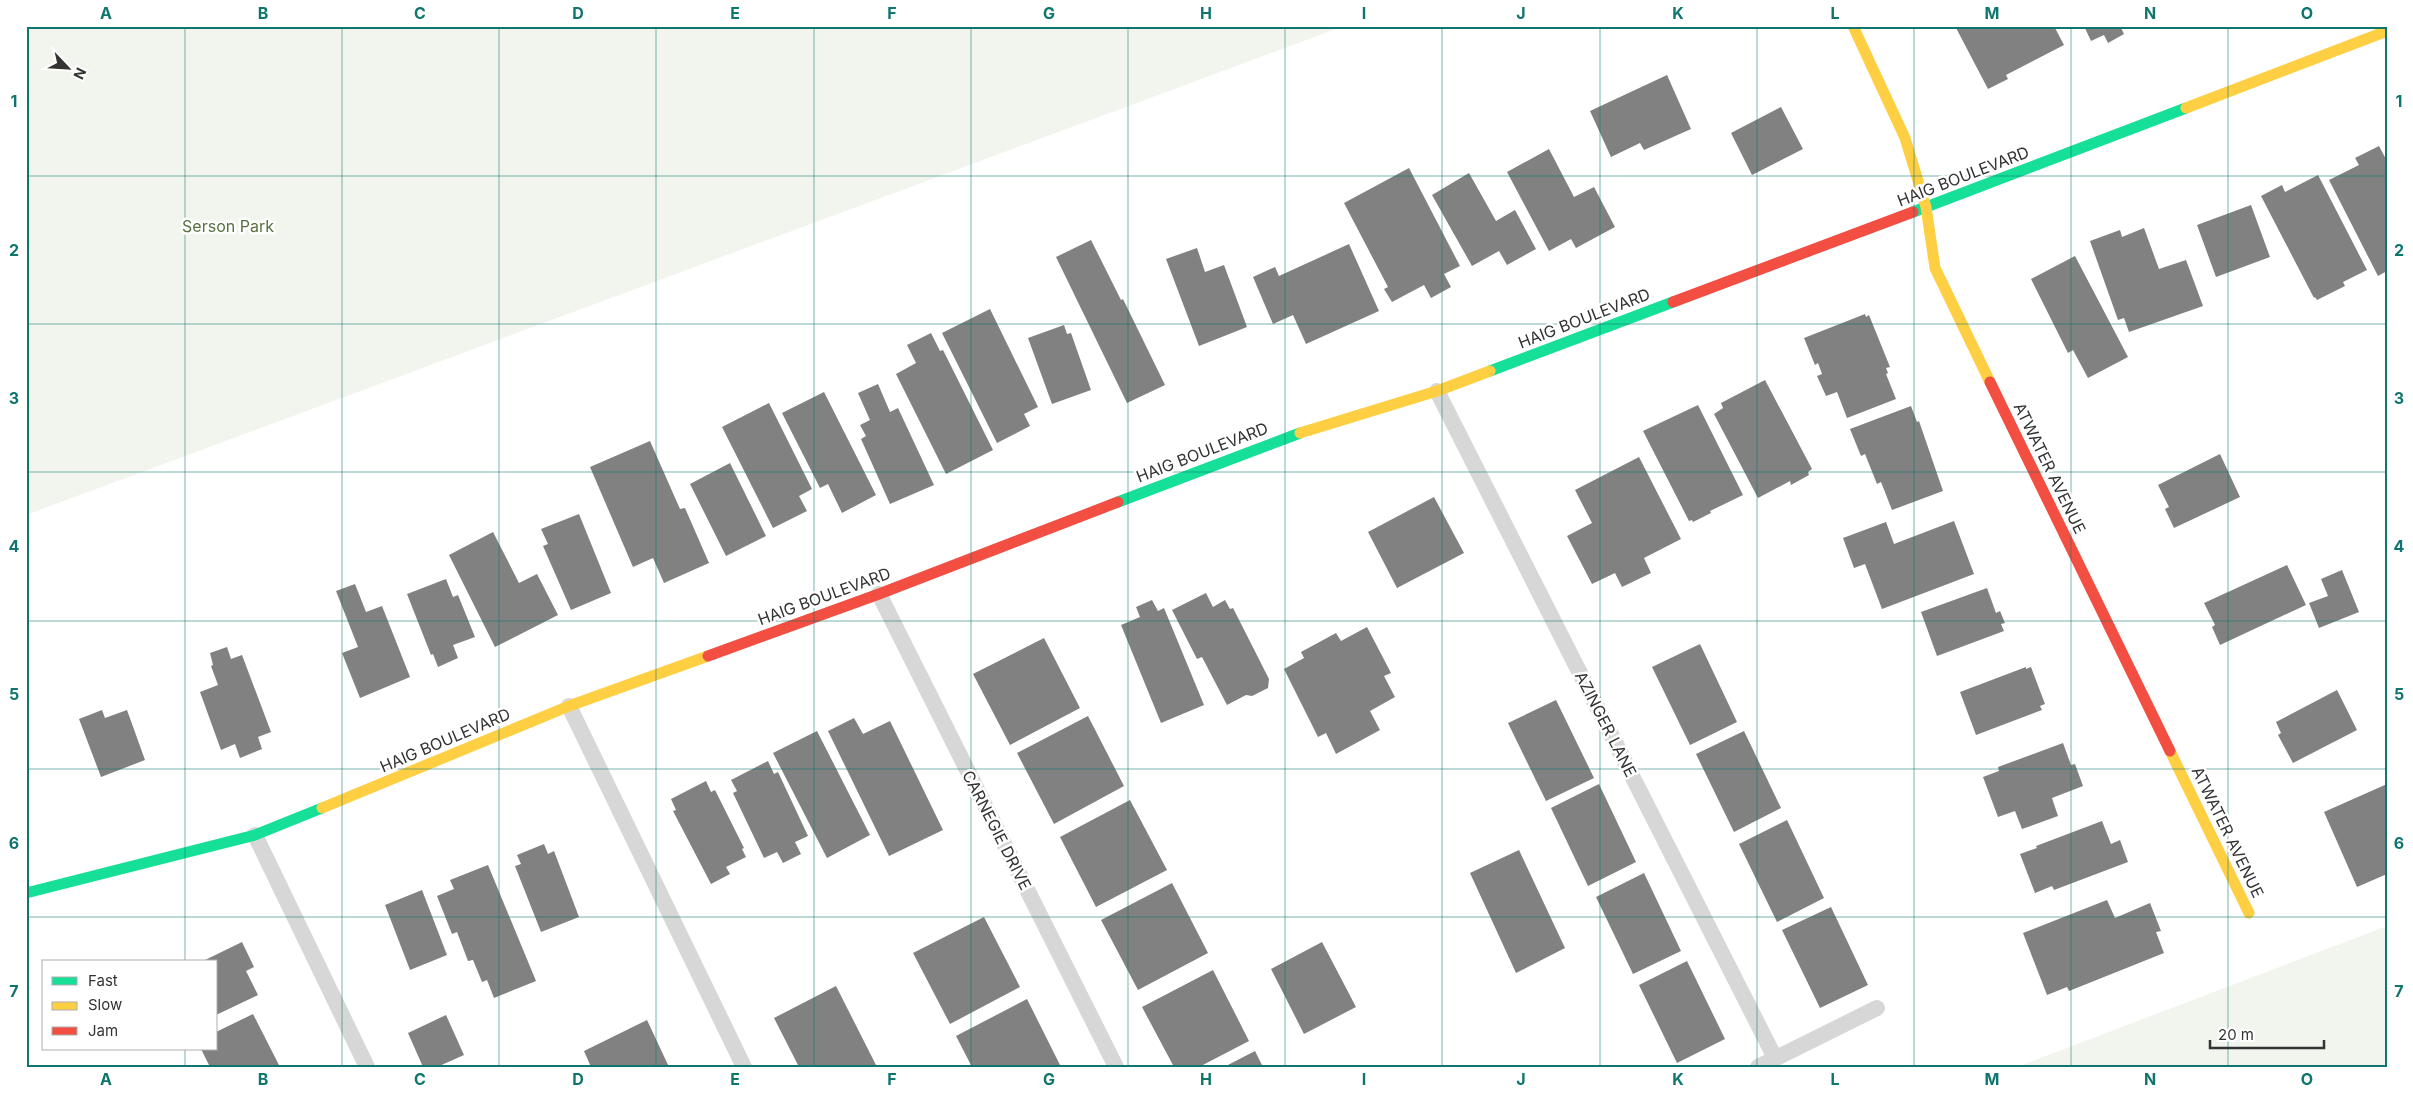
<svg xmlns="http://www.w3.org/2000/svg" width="2413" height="1093" font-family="Inter,sans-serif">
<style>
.green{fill:#f1f5ed}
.building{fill:#818181}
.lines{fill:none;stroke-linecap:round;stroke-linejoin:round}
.lane{stroke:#d7d7d7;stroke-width:16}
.fast{stroke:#16e098;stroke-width:11}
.slow{stroke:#ffcf43;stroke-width:11}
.jam{stroke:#f24e42;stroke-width:11}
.grid{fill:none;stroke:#0f766e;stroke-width:1;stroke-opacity:0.55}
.labels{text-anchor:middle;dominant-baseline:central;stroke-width:5;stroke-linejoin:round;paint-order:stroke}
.street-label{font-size:16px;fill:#333;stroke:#fff}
.park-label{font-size:16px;fill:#56703f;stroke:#fff}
.neatline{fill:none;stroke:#0f766e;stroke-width:2}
.grid-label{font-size:16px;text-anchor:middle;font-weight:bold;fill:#0f766e}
</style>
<rect width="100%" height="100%" fill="#fff"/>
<path class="green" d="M 26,26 L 1344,26 L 26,515 Z
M 2387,926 L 2387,1067 L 2017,1067 Z"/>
<path class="building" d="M 1955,26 L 2054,26 L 2064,45 L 2006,75 L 2008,79 L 1988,89 Z
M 2084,26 L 2120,26 L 2124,34 L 2108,43 L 2104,35 L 2091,41 Z
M 1667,75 L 1691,129 L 1644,150 L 1640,143 L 1611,157 L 1590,111 Z
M 1781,107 L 1803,149 L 1752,175 L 1731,133 Z
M 2379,146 L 2387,161 L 2387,271 L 2378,276 L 2329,180 L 2359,165 L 2355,158 Z
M 1549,149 L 1574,197 L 1594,187 L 1615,227 L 1576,248 L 1571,239 L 1549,251 L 1507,172 Z
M 1409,168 L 1460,266 L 1444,274 L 1451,287 L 1431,298 L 1424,285 L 1392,302 L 1384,289 L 1388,287 L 1344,203 Z
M 1469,173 L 1496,221 L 1515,210 L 1536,249 L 1507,265 L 1499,251 L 1472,266 L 1432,195 Z
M 2318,175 L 2367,270 L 2343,282 L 2345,286 L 2317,300 L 2315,297 L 2314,298 L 2261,196 L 2282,185 L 2285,192 Z
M 2251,205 L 2270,257 L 2216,277 L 2197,225 Z
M 2144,228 L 2159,269 L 2186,260 L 2203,306 L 2129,332 L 2124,318 L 2118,320 L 2090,241 L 2120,230 L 2122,237 Z
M 1091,240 L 1121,300 L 1123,299 L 1165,385 L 1127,403 L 1056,257 Z
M 1349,244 L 1379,311 L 1306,344 L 1293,315 L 1273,324 L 1253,277 L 1275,267 L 1279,276 Z
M 1197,248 L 1205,272 L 1224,265 L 1247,327 L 1199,346 L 1166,259 Z
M 2075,256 L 2128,357 L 2088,378 L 2073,350 L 2068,353 L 2031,279 Z
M 990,309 L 1038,407 L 1024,414 L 1030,426 L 997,443 L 942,333 Z
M 1865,314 L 1866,317 L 1869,315 L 1890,367 L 1886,368 L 1888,373 L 1886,374 L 1896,399 L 1847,418 L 1837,392 L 1826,396 L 1817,376 L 1822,374 L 1818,363 L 1815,365 L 1804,338 Z
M 1064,325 L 1067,334 L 1071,333 L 1091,390 L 1052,404 L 1028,338 Z
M 931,333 L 940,351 L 943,350 L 993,450 L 946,474 L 896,374 L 916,363 L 907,345 Z
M 1765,380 L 1812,469 L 1808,472 L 1809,475 L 1791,485 L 1790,481 L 1758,498 L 1714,414 L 1723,408 L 1721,403 Z
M 878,384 L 890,412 L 898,408 L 934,485 L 890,504 L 861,439 L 866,436 L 860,425 L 870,420 L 858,393 Z
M 824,392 L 876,495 L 842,513 L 828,484 L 820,488 L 782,413 Z
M 769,403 L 812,489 L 799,496 L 807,511 L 773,528 L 722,427 Z
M 1698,405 L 1743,495 L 1710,511 L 1711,513 L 1693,522 L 1692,520 L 1689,521 L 1643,431 Z
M 1911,406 L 1917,422 L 1919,421 L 1943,491 L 1892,510 L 1881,482 L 1877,484 L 1865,454 L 1861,456 L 1850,429 Z
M 650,441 L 680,509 L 685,508 L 709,563 L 664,583 L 653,558 L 633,567 L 590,467 Z
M 2220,454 L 2240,497 L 2174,528 L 2165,509 L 2169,507 L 2158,485 Z
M 1639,457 L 1681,539 L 1644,558 L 1651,573 L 1622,587 L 1615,573 L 1592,584 L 1567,536 L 1592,523 L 1575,490 Z
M 730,463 L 766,536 L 726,556 L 690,484 Z
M 1434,497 L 1464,553 L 1397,588 L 1368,532 Z
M 579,514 L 611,593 L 571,610 L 543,546 L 548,544 L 541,529 Z
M 1954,521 L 1974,574 L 1882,609 L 1865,564 L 1854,568 L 1843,538 L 1886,522 L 1894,544 Z
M 493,532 L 519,583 L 537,574 L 558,615 L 495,647 L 449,555 Z
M 2287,565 L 2306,605 L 2220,645 L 2212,627 L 2215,625 L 2204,603 Z
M 2342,570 L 2359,612 L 2319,628 L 2309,603 L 2328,596 L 2321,579 Z
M 446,579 L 453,597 L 458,595 L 475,637 L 453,645 L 458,658 L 438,667 L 433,654 L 431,655 L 407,594 Z
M 355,584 L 366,612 L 382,606 L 410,677 L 360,698 L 342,653 L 358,647 L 336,591 Z
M 1987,588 L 1996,613 L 2000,611 L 2005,623 L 2001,624 L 2004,631 L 1937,656 L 1921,612 Z
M 1206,593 L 1213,607 L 1225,600 L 1230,609 L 1233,608 L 1269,679 L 1268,688 L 1252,696 L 1246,695 L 1227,705 L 1202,657 L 1197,659 L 1172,610 Z
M 1152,600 L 1158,611 L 1164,608 L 1204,705 L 1161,723 L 1121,625 L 1140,617 L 1136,607 Z
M 1367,627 L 1391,673 L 1384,676 L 1395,697 L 1370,711 L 1380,730 L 1336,754 L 1326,733 L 1318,737 L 1284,669 L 1304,658 L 1301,652 L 1336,633 L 1341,641 Z
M 1044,638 L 1080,708 L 1010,745 L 973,674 Z
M 1700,644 L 1737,722 L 1690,745 L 1652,667 Z
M 227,647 L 231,659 L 242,655 L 271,732 L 258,737 L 262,749 L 240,758 L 235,744 L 221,750 L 200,692 L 218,685 L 211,666 L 213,665 L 210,653 Z
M 2026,667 L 2026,669 L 2031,667 L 2045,704 L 2040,706 L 2042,710 L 1976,735 L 1960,692 Z
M 2337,690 L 2357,730 L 2293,763 L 2278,735 L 2281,733 L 2276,722 Z
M 1556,700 L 1594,778 L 1546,801 L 1508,723 Z
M 102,710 L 105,718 L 127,710 L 145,760 L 101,777 L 79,719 Z
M 1088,716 L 1124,786 L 1054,824 L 1017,753 Z
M 854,718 L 863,734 L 890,721 L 943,830 L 889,856 L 828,731 Z
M 817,731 L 870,835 L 827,858 L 773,753 Z
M 1744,731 L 1781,808 L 1734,832 L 1696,754 Z
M 2063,743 L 2071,765 L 2075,764 L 2083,786 L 2052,798 L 2058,816 L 2022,829 L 2015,811 L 1998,817 L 1983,777 L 1999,771 L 1998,767 Z
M 768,761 L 774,774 L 778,772 L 808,836 L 795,842 L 801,854 L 783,863 L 777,852 L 764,858 L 733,793 L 737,791 L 731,780 Z
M 706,781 L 711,792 L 715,790 L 744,848 L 742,849 L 746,857 L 726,867 L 730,874 L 711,884 L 673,811 L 676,810 L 671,799 Z
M 1599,784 L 1636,862 L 1588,886 L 1551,808 Z
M 2387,784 L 2387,874 L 2357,887 L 2324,812 Z
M 1130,800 L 1167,870 L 1096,907 L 1060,837 Z
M 1787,820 L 1824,898 L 1777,922 L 1739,844 Z
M 2102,821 L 2111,844 L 2120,840 L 2128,862 L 2054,890 L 2052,886 L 2035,893 L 2020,854 L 2037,848 L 2036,846 Z
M 544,844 L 548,854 L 554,851 L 579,917 L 541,932 L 515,866 L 521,864 L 517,855 Z
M 1519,850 L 1565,948 L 1516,973 L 1470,873 Z
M 488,865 L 536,981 L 494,998 L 487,980 L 482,982 L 473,960 L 468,961 L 457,932 L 452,934 L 437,896 L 454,889 L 450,880 Z
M 1644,873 L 1681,951 L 1633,974 L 1596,897 Z
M 1172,883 L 1208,953 L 1138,990 L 1101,920 Z
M 422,890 L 447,955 L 410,970 L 385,905 Z
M 2107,900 L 2115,918 L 2150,903 L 2161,931 L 2156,932 L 2164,953 L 2069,991 L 2067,987 L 2047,995 L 2023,933 Z
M 1831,907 L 1868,985 L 1820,1008 L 1782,930 Z
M 984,917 L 1020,987 L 950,1024 L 913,953 Z
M 242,942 L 254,967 L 246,971 L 258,995 L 216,1015 L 216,962 L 201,962 Z
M 1322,942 L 1356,1007 L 1304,1034 L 1271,969 Z
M 1687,961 L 1725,1039 L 1677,1063 L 1639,985 Z
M 1213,970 L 1249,1041 L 1199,1067 L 1174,1067 L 1142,1007 Z
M 836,986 L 877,1067 L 799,1067 L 774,1018 Z
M 1027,999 L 1061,1067 L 972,1067 L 956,1036 Z
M 253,1014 L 280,1067 L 210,1067 L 201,1049 L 216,1049 L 216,1032 Z
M 446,1015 L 464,1055 L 437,1067 L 423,1067 L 408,1033 Z
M 647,1020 L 669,1067 L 591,1067 L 584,1051 Z
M 1255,1051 L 1263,1067 L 1224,1067 Z"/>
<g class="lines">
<path class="lane" d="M 1437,391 L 1775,1058
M 879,594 L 1116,1067
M 569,706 L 744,1067
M 255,835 L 367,1067
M 1758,1067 L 1877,1008"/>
<path class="fast" d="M 1913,212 L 2186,108
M 1490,371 L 1673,302
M 1118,502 L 1300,433
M 26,893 L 255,835 L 322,808"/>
<path class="slow" d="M 1853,26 L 1905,138 L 1926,207 L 1935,268 L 1990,382
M 2186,108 L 2387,31
M 1300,433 L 1437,391 L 1490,371
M 2170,751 L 2249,913
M 322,808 L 569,706 L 708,656"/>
<path class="jam" d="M 1673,302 L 1913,212
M 1990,382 L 2170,751
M 708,656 L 879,594 L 1118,502"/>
</g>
<path class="grid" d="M 185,26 L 185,962M 342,26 L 342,1067M 499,26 L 499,1067M 656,26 L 656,1067M 814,26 L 814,1067M 971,26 L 971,1067M 1128,26 L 1128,1067M 1285,26 L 1285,1067M 1442,26 L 1442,1067M 1600,26 L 1600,1067M 1757,26 L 1757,1067M 1914,26 L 1914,1067M 2071,26 L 2071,1067M 2228,26 L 2228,1067M 26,176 L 2387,176M 26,324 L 2387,324M 26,472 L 2387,472M 26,621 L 2387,621M 26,769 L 2387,769M 26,917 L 2387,917M 185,1049 L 185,1067"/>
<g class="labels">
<g class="street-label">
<text transform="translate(1963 176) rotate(-21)">HAIG BOULEVARD</text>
<text transform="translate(1584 318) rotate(-21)">HAIG BOULEVARD</text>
<text transform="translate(1202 452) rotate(-21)">HAIG BOULEVARD</text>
<text transform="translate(2050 468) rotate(64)">ATWATER AVENUE</text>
<text transform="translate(824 596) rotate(-20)">HAIG BOULEVARD</text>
<text transform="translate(1606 724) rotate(63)">AZINGER LANE</text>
<text transform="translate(445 740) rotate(-23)">HAIG BOULEVARD</text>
<text transform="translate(997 830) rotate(63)">CARNEGIE DRIVE</text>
<text transform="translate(2228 832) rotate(64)">ATWATER AVENUE</text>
</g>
<g class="park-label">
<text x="228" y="226">Serson Park</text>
</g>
</g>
<rect width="2413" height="1093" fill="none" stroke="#ffffff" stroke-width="55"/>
<rect x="42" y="960" width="175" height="90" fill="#ffffff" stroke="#adadad"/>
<rect x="52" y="977" width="25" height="8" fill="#16e098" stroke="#adadad"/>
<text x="88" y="986" font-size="15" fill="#333333">Fast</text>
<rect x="52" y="1002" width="25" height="8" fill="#ffcf43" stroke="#adadad"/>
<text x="88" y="1010" font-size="15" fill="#333333">Slow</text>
<rect x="52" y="1027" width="25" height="8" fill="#f24e42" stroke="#adadad"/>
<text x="88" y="1036" font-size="15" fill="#333333">Jam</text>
<g transform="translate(68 68) rotate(115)" stroke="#ffffff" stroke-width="4" paint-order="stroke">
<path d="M0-4L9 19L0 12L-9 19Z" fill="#333333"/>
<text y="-8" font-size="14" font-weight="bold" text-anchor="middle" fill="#333333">N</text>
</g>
<path d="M2210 1040v8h114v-8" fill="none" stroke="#333333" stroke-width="2.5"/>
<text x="2218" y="1040" font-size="15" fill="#333333" stroke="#ffffff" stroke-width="4" paint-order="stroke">20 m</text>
<rect x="28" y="28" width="2358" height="1038" class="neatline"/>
<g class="grid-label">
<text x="106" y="19">A</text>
<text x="263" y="19">B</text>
<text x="420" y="19">C</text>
<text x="578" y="19">D</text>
<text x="735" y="19">E</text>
<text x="892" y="19">F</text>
<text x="1049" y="19">G</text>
<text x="1206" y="19">H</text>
<text x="1364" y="19">I</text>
<text x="1521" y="19">J</text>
<text x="1678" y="19">K</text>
<text x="1835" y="19">L</text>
<text x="1992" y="19">M</text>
<text x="2150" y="19">N</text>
<text x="2307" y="19">O</text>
<text x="14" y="107">1</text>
<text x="2399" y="107">1</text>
<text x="14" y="256">2</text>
<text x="2399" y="256">2</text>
<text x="14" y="404">3</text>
<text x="2399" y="404">3</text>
<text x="14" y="552">4</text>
<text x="2399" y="552">4</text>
<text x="14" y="700">5</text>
<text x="2399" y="700">5</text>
<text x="14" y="849">6</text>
<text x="2399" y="849">6</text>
<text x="14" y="997">7</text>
<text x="2399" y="997">7</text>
<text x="106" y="1085">A</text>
<text x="263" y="1085">B</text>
<text x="420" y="1085">C</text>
<text x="578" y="1085">D</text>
<text x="735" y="1085">E</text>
<text x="892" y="1085">F</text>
<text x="1049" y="1085">G</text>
<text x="1206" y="1085">H</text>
<text x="1364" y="1085">I</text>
<text x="1521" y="1085">J</text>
<text x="1678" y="1085">K</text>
<text x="1835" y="1085">L</text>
<text x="1992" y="1085">M</text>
<text x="2150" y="1085">N</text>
<text x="2307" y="1085">O</text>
</g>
</svg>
